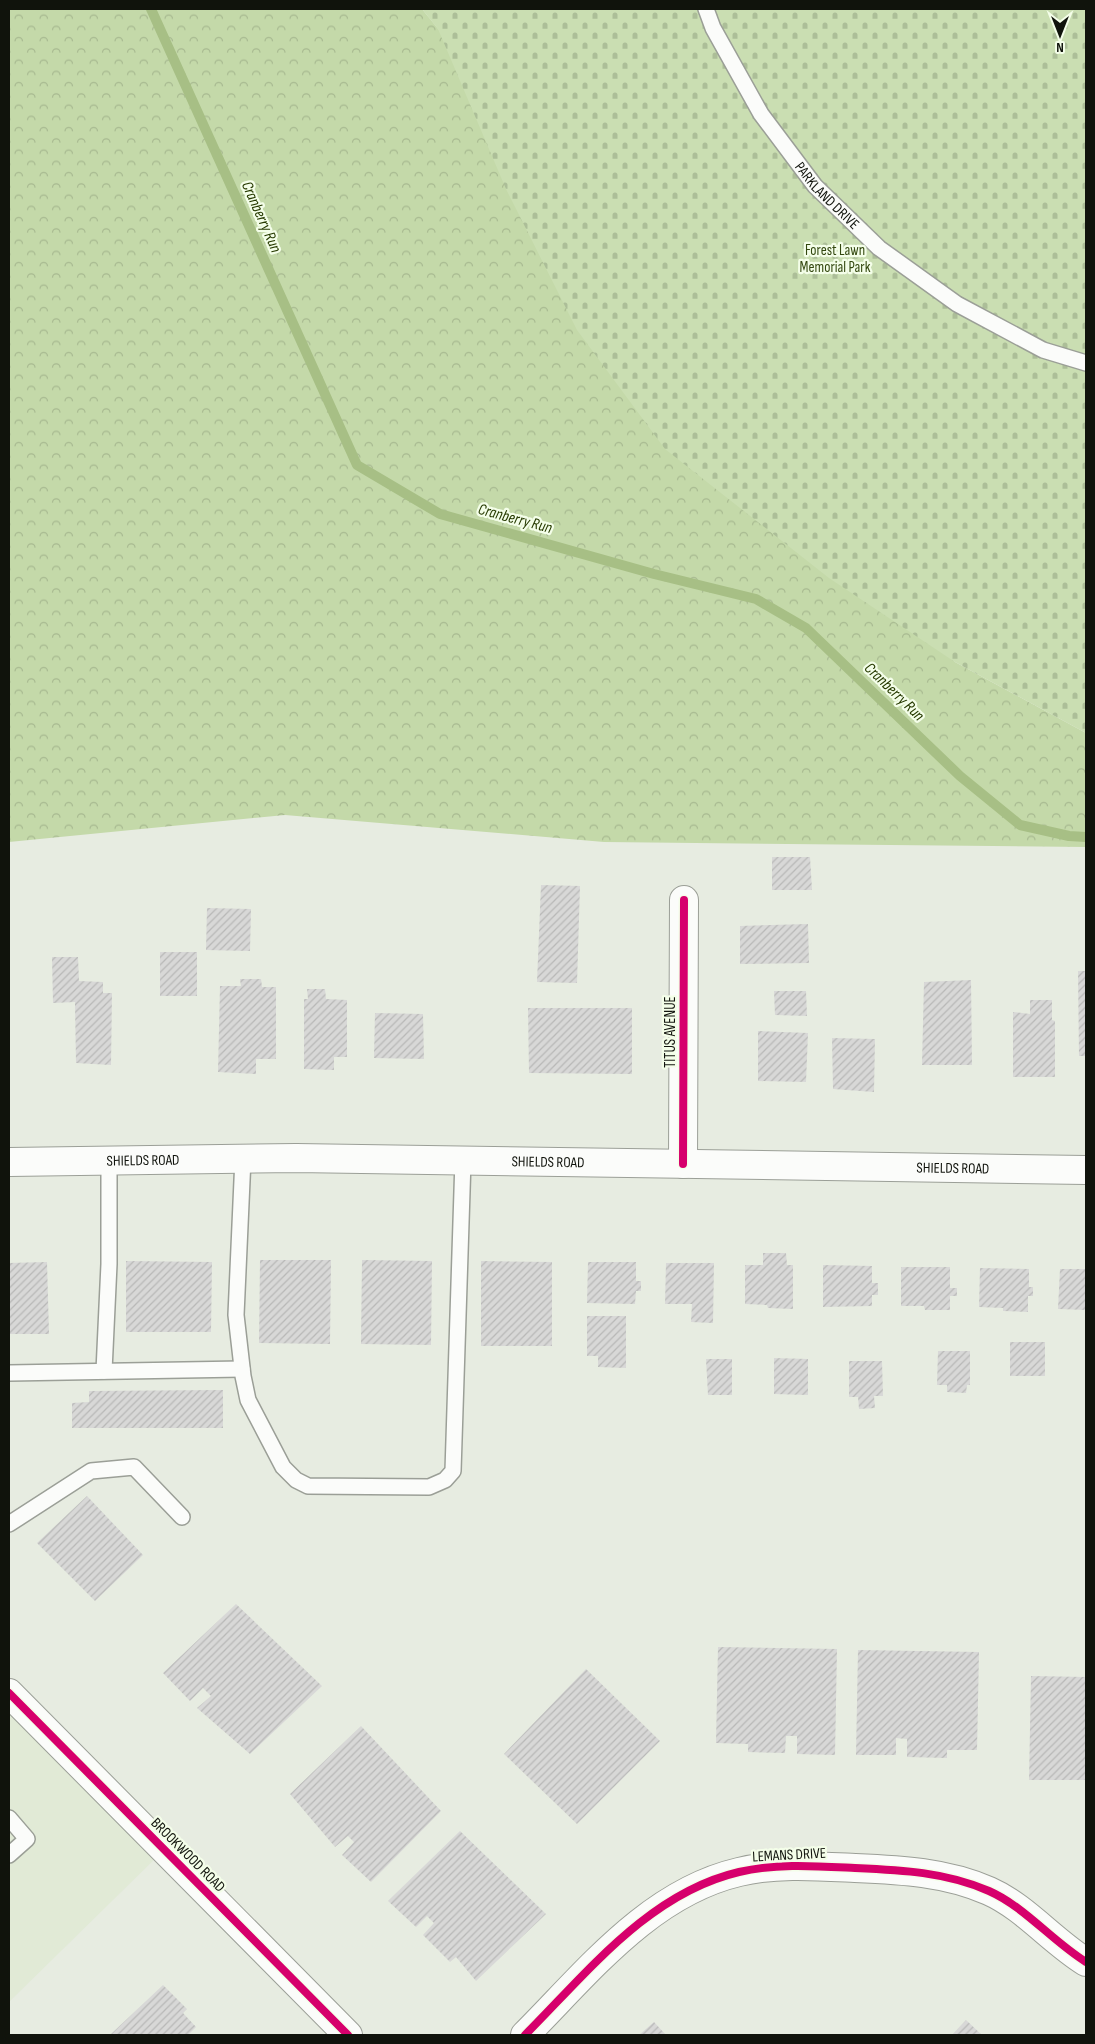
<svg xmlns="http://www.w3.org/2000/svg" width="1095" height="2044" font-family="'Sofia Sans Condensed',sans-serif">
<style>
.built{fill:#e1ead6}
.forest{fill:url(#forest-crowns)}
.cemetery{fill:url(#cemetery-stones)}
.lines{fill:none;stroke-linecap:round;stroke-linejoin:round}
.stream{stroke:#a7bf85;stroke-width:10}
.building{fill:url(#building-hatch)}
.service-casing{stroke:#9b9f97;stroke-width:18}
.minor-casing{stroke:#9b9f97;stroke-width:30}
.secondary-casing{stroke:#9b9f97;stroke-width:30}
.service{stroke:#fbfcfa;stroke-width:15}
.minor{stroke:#fbfcfa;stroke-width:28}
.secondary{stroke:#fbfcfa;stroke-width:28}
.cycleway-casing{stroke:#f4fee9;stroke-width:11}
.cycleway{stroke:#d6006c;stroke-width:8}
.labels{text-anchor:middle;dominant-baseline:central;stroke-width:4.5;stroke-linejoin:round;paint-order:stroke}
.street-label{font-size:15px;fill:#10130c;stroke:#f4fee9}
.park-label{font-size:15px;fill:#32470e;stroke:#f4fee9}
.water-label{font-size:16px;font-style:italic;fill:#263a00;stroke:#f4fee9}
</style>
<defs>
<pattern id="forest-crowns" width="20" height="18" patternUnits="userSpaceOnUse" patternTransform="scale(1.25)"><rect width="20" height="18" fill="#c4d9a9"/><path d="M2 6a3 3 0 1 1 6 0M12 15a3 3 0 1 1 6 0" fill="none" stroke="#a7b990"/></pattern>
<pattern id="cemetery-stones" width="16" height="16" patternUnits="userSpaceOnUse" patternTransform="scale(1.25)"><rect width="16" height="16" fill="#cadeb2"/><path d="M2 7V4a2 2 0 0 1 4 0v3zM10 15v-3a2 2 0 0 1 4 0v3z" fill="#acbe98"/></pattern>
<pattern id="building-hatch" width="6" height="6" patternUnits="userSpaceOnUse" patternTransform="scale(1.25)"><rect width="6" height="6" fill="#d8d8d7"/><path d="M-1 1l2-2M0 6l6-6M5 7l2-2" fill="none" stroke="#b8b8b7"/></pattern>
</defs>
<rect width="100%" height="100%" fill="#e7ece1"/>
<path class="built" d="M 9,1693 L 164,1850 L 9,2002 Z"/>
<path class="forest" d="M 9,9 L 422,9 L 955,662 L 1086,733 L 1086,847 L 604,842 L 285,815 L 9,842 Z"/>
<path class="cemetery" d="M 422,9 L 1086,9 L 1086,733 L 955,662 L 829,578 L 665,449 L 577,330 L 506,189 L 438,29 Z"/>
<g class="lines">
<path class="stream" d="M 151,9 L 357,465 L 440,514 L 654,574 L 756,599 L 806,628 L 960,776 L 1020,825 L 1069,836 L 1086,837"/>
</g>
<path class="building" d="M 772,857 L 810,857 L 812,890 L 772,890 Z
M 541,885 L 580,886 L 577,983 L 537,982 Z
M 207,908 L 251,909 L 250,951 L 206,950 Z
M 808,924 L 809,963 L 740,964 L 740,926 Z
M 160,952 L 197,952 L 197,996 L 160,996 Z
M 52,957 L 78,957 L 79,981 L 103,982 L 103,993 L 112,993 L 111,1065 L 76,1063 L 75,1002 L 53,1003 Z
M 1078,971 L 1086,971 L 1086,1056 L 1079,1056 Z
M 240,979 L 261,979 L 262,987 L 276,987 L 276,1059 L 256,1059 L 256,1074 L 218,1072 L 220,986 L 241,986 Z
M 971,980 L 972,1065 L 922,1065 L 924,982 Z
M 307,989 L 325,989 L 326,999 L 347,1000 L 347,1057 L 334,1057 L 334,1070 L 304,1069 L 304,999 L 308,999 Z
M 774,991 L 806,991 L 807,1016 L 775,1015 Z
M 1030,1000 L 1052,1000 L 1052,1020 L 1055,1021 L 1055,1077 L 1013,1077 L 1013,1012 L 1030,1014 Z
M 528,1008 L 632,1008 L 632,1074 L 529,1073 Z
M 375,1013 L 423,1014 L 424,1059 L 374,1058 Z
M 758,1031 L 808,1033 L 806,1082 L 758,1081 Z
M 832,1038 L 875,1039 L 874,1092 L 833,1089 Z
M 763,1253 L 786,1253 L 787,1265 L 793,1265 L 793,1309 L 768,1308 L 767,1305 L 745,1304 L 745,1265 L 763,1265 Z
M 260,1260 L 331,1260 L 330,1344 L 259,1343 Z
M 362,1260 L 432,1261 L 431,1345 L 361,1344 Z
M 126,1261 L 212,1262 L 211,1332 L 126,1332 Z
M 481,1261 L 552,1262 L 552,1346 L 481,1346 Z
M 47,1262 L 49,1334 L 9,1334 L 9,1263 Z
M 588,1262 L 636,1262 L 636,1281 L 641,1281 L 641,1291 L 636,1291 L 635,1304 L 587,1303 Z
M 666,1263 L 714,1263 L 713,1323 L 691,1322 L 692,1304 L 665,1304 Z
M 823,1265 L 872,1266 L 872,1283 L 878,1283 L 878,1295 L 872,1295 L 872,1306 L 823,1307 Z
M 901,1267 L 950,1267 L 950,1288 L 957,1288 L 957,1296 L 950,1296 L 950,1310 L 925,1310 L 924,1306 L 901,1306 Z
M 980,1268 L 1029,1269 L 1029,1287 L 1033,1287 L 1033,1296 L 1028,1296 L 1028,1312 L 1003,1311 L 1003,1308 L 979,1307 Z
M 1060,1269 L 1086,1269 L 1086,1310 L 1058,1309 Z
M 587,1316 L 626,1316 L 626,1368 L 598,1367 L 598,1356 L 587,1356 Z
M 1010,1342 L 1045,1342 L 1045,1376 L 1010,1376 Z
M 938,1351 L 970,1351 L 970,1385 L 967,1385 L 966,1393 L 947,1392 L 947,1385 L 937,1385 Z
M 774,1358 L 808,1359 L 808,1395 L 774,1394 Z
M 706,1359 L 732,1359 L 732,1395 L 708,1395 Z
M 849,1361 L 882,1361 L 883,1396 L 874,1396 L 875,1408 L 859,1409 L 858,1397 L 849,1397 Z
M 223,1390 L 223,1428 L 72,1428 L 72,1403 L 89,1402 L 89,1391 Z
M 87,1496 L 143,1555 L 95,1601 L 37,1543 Z
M 236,1604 L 322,1686 L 250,1754 L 197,1708 L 211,1696 L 203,1688 L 190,1701 L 163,1673 Z
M 718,1647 L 837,1649 L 835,1755 L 797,1754 L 797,1736 L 786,1736 L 785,1753 L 748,1752 L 748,1744 L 716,1743 Z
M 858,1650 L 979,1652 L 977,1750 L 947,1750 L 947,1758 L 907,1757 L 907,1739 L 896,1738 L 896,1755 L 856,1755 Z
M 586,1669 L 660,1741 L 577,1824 L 504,1754 Z
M 1031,1676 L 1086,1677 L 1086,1780 L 1029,1780 Z
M 361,1726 L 441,1811 L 371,1882 L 342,1855 L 354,1842 L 348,1836 L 335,1847 L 290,1794 Z
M 460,1831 L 546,1914 L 476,1981 L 456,1957 L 450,1962 L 423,1935 L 434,1923 L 427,1916 L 416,1927 L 388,1901 Z
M 163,1985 L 187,2009 L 183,2013 L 196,2027 L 188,2035 L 110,2035 Z
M 966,2020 L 982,2035 L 952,2035 Z
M 654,2022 L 666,2035 L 639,2035 Z"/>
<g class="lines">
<defs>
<g id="service">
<path id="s1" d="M 706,9 L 713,28 L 761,114 L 815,186 L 879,248 L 957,304 L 1043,350 L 1086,363"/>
<path d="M 243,1158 L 236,1315 L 243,1376 L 248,1400 L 283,1467 L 296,1480 L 308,1486 L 429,1487 L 445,1480 L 453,1471 L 463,1160"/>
<path d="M 104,1371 L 109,1264 L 109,1160"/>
<path d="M 9,1373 L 242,1369"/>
<path d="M 9,1524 L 91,1471 L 134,1467 L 182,1517"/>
<path d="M 9,1818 L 27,1839 L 9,1855"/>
</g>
<path id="minor" d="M 683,1164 L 684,900
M 9,1693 L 348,2035
M 525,2035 C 587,1973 649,1893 739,1872 C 777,1863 816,1866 855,1868 C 901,1870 946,1872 989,1891 C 1025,1907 1052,1941 1086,1962"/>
<g id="secondary">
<path id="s2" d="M 9,1162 L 296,1158 L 1086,1170"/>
</g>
</defs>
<use href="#service" class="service-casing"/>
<use href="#minor" class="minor-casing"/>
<use href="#secondary" class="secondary-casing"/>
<use href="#service" class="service"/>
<use href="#minor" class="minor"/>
<use href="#secondary" class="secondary"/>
<defs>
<path id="cycleway" d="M 683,1164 L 684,900
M 9,1693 L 348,2035
M 525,2035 C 587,1973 649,1893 739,1872 C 777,1863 816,1866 855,1868 C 901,1870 946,1872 989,1891 C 1025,1907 1052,1941 1086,1962"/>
</defs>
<use href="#cycleway" class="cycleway-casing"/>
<use href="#cycleway" class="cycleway"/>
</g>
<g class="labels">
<g class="street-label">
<text stroke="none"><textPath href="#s1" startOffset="224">PARKLAND DRIVE</textPath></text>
<text transform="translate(670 1032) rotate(-90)">TITUS AVENUE</text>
<text stroke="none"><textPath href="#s2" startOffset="134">SHIELDS ROAD</textPath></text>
<text stroke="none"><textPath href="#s2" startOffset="539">SHIELDS ROAD</textPath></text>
<text stroke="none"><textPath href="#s2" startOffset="944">SHIELDS ROAD</textPath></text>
<text transform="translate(188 1855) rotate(45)">BROOKWOOD ROAD</text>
<text transform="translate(789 1855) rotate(-3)">LEMANS DRIVE</text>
</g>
<g class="park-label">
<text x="835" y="250">Forest Lawn<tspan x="835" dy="17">Memorial Park</tspan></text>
</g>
<g class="water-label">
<text transform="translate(261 217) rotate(66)">Cranberry Run</text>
<text transform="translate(515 519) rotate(15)">Cranberry Run</text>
<text transform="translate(894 692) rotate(44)">Cranberry Run</text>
</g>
</g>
<rect width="1095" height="2044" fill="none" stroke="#10130c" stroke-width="20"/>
<g transform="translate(1060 35) rotate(180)" stroke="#f4fee9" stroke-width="4" paint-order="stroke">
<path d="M0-4L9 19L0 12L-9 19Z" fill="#10130c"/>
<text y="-8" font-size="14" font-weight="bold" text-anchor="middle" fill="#10130c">N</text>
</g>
</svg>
